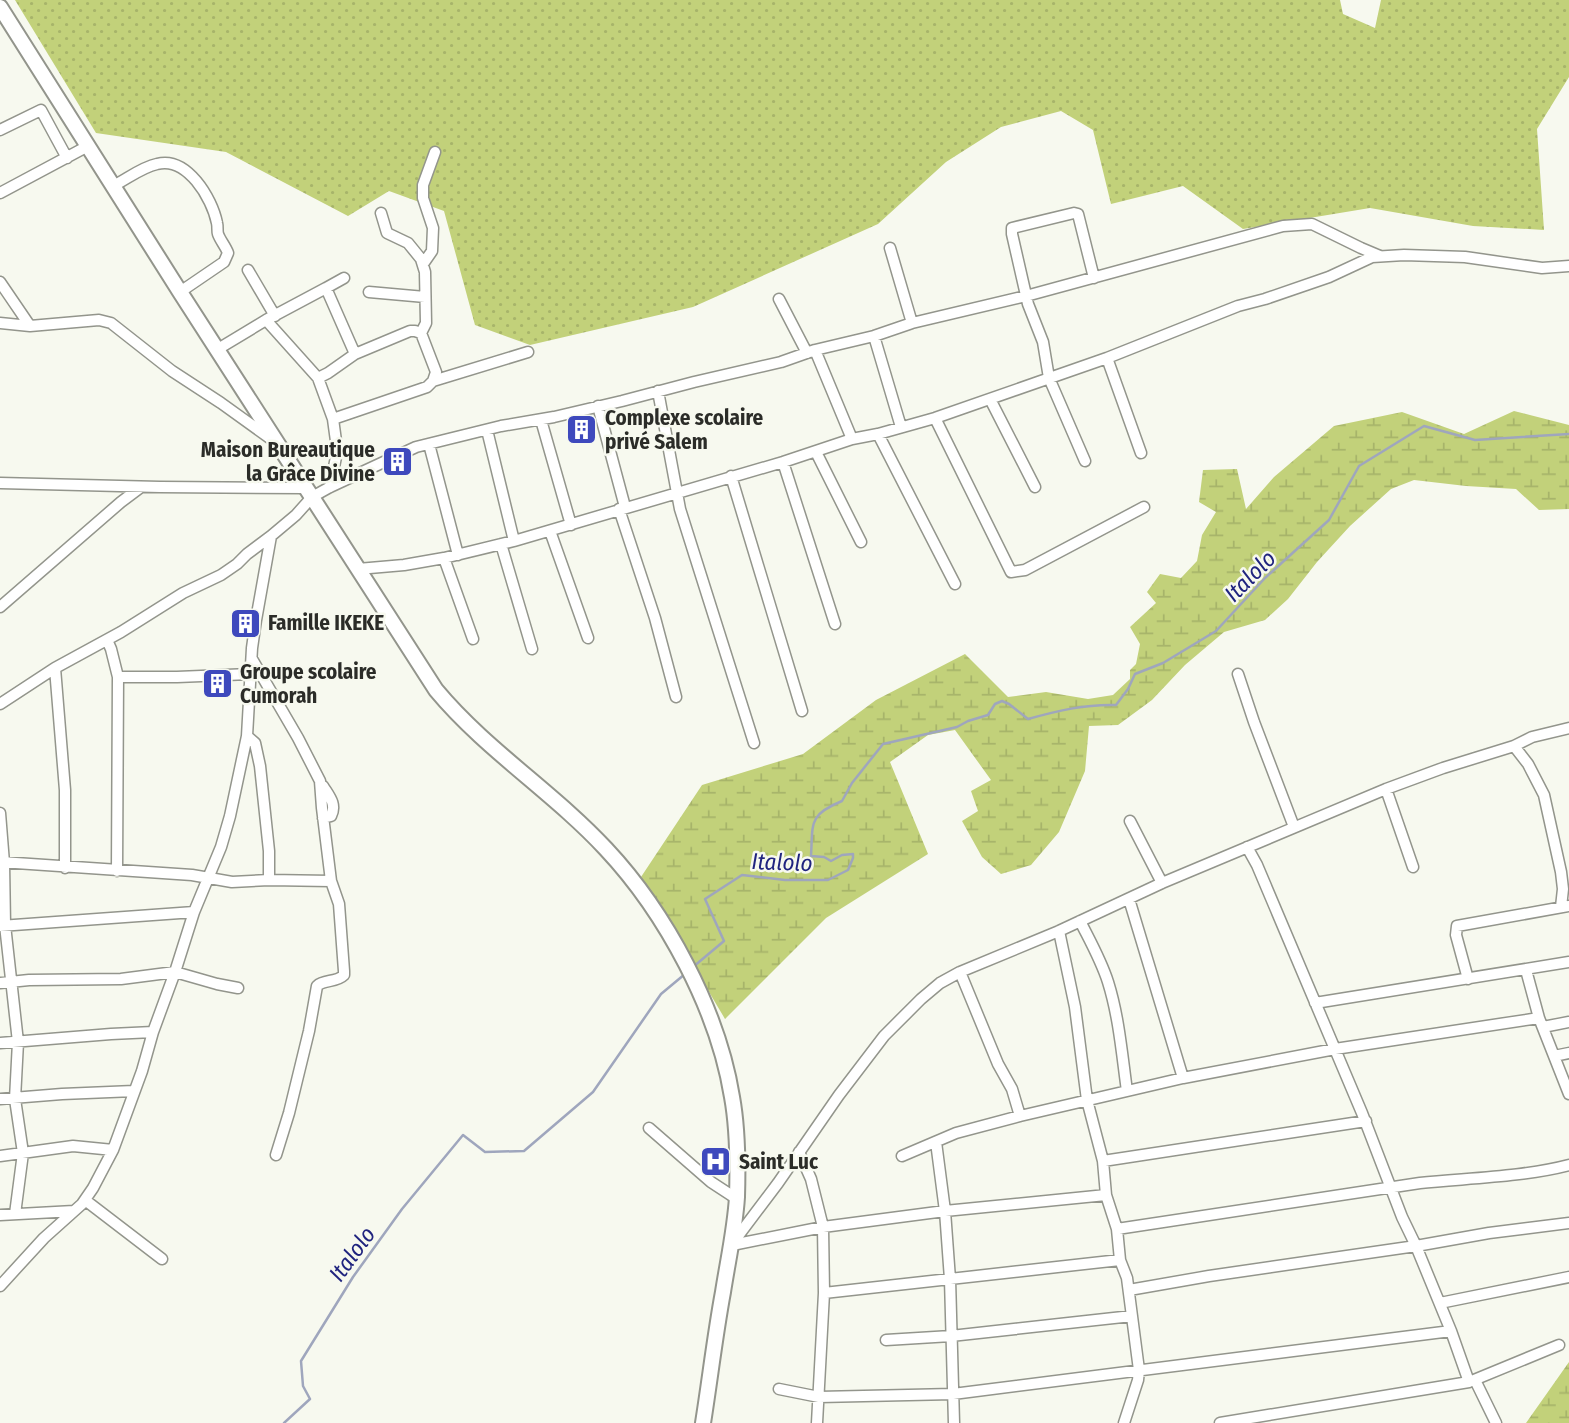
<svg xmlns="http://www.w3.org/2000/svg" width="1569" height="1423" font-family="'Fira Sans Condensed',sans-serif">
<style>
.grass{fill:url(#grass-dots)}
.wetland{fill:url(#wetland-marsh)}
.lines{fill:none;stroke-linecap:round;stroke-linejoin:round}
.stream{stroke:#9fa6bd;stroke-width:2.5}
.minor-casing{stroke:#93958c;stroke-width:13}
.highway-casing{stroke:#93958c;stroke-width:18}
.minor{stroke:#fff;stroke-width:10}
.highway{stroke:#fff;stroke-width:14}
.labels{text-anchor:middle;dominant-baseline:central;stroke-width:5;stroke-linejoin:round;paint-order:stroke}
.poi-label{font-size:21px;font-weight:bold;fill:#2b2c28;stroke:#f7f9ef;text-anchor:start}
.water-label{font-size:23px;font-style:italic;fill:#20247f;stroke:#f7f9ef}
</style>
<defs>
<pattern id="grass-dots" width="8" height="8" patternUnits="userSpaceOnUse" patternTransform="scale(1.75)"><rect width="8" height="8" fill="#c2d17a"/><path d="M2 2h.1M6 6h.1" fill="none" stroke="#a7b46a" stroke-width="1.8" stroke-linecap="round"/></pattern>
<pattern id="wetland-marsh" width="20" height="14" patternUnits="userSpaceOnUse" patternTransform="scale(1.75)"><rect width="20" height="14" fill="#c2d17a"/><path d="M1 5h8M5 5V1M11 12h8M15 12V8" fill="none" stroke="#a7b46a"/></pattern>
</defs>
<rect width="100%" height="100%" fill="#f7f9ef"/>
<path class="grass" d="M 15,0 L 1340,0 L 1343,14 L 1375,28 L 1381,0 L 1569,0 L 1569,77 L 1537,129 L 1544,230 L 1473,226 L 1370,208 L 1243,229 L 1183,186 L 1111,204 L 1093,130 L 1061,111 L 1001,127 L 946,162 L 878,224 L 693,307 L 530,345 L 475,325 L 444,211 L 389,191 L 348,216 L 226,152 L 96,133 Z"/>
<path class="wetland" d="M 1514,411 L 1569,425 L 1569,509 L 1539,510 L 1516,489 L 1466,486 L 1414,480 L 1391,489 L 1350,526 L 1317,562 L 1288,599 L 1265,620 L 1224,632 L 1185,665 L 1152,700 L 1118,725 L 1089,726 L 1085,771 L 1059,832 L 1031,865 L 1001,874 L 982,857 L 962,821 L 978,811 L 971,791 L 991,780 L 955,730 L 928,735 L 890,762 L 928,854 L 826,918 L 725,1019 L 641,877 L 702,785 L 803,754 L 876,700 L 965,654 L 1008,697 L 1046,692 L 1088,699 L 1113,695 L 1130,679 L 1130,670 L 1136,664 L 1140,644 L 1130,627 L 1156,603 L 1147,592 L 1160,574 L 1181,578 L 1197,561 L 1202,535 L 1216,512 L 1199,502 L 1203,470 L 1237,469 L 1246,509 L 1274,477 L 1334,426 L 1402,412 L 1464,434 Z
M 1569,1362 L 1569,1423 L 1526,1423 Z"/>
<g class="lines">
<path class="stream" d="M 693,967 L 724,941 L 705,899 L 742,875 L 785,880 L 828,880 L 848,870 L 853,858 L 853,854 L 842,855 L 831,861 L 824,857 L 811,856 C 813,823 808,815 842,801 L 852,783 L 883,744 L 957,727 L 968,721 L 988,715 L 995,704 L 1002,701 L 1009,704 L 1028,719 C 1057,711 1085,704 1116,705 L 1128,689 L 1135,674 L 1163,663 L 1216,631 L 1265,578 L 1329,520 L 1359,466 L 1424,426 L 1475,440 L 1569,434
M 284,1423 L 310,1399 L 303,1386 L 301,1361 L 353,1277 L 402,1209 L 463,1135 L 485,1152 L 524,1151 L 593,1092 L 661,994 L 685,974"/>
<defs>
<path id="minor" d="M 0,130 L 41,110 L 67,158
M 113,186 C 127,179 142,167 157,164 C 187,156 212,198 217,223 C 218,227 217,231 218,234 C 220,240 226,247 228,253 L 224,262 L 180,292
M 0,193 L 88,146
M 381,213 L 387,233 L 408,243 L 421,259 L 425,272 L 426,323 L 421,333
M 890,248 L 912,323
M 423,264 L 432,251 L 433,228 L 423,198 L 423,185 L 435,152
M 248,270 L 275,316
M 0,282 L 30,326
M 369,292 L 425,297
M 779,299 L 807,353
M 266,320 L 318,378 L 333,419 L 336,441 L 336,457 L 330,487
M 0,323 L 30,326 L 99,320 L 111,323 L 172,371 L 221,403 L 271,439
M 874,336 L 901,427
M 218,349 L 266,320 L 326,288
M 815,350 L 852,439
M 1107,358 L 1141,453
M 318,378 L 328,373 L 355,354 L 326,288 L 344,278
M 433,381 L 528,352
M 658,391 L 680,509 L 754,743
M 990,399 L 1035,487
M 598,406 L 625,507
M 935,418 L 1011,572 L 1025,570 L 1144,507
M 333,419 L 427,387 L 433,381 L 436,372 L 421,333 L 415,331 L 410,331 L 355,354
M 541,420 L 571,525
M 487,430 L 514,541
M 878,434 L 955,584
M 429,444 L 458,555
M 816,452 L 861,542
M 1085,461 L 1049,378 L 1043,342 L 1028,304 L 1012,234 L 1012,228 L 1074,213 L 1078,214 L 1094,278
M 783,462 L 835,624
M 731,476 L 802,711
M 0,483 L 160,487 L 305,488
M 619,509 L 655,618 L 676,697
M 550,531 L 588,638
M 501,544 L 532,649
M 444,558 L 473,639
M 358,569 L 404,565 L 444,558 L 514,541 L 783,462 L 852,439 L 878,434 L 935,418 L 1107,358 L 1238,306 L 1265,299 L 1329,277 L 1372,257 L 1404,255 L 1465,257 L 1542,268 L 1569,266
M 0,607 L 121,502 L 141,487
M 107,640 L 111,649 L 118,677 L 117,871
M 252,659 L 298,738 L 320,781 L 322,808 L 331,881 L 339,904 L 344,971 L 344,975 C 336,983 324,979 317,986 L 309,1031 L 289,1113 L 276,1155
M 55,668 L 65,790 L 65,868
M 1238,674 L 1254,722 L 1294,827
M 118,677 L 177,677 L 250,674
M 0,704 L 55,668 L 121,632 L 183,593 L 221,575 L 237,564 L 247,554 L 271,536
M 247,736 L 255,743 L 260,766 L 269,851 L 269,880
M 1514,746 L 1528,764 L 1544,795 L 1561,872 L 1563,889 L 1561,907
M 323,786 C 329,796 337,804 331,816 L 323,818
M 1386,789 L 1413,867
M 0,813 L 4,863 L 5,925 L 18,1042 L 15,1099 L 23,1153 L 15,1214
M 1130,821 L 1162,883
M 1247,847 L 1257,865 L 1362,1113 L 1402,1217 L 1416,1246 L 1451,1331 L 1469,1382
M 1,862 L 192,875 L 232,882 L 269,880 L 331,881
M 1129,899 L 1183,1078
M 1080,921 C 1090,941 1101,960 1108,982 C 1119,1017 1122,1055 1127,1091
M 0,926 L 194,912
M 1059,931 L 1075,1007 L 1087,1100 L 1103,1161 L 1106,1195 L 1117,1229 L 1120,1260 L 1127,1278 L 1139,1370 L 1138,1380 L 1124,1423
M 1526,970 L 1539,1018 L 1569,1094
M 960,972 L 998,1064 L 1012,1089 L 1020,1116
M 1468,979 L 1456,935 L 1457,926 L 1569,906
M 0,983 L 29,980 L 121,979 L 175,972 L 217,984 L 238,988
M 1315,1003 L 1569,962
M 1543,1027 L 1569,1022
M 0,1043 L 111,1034 L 153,1032
M 1554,1056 L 1569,1053
M 0,1099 L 62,1094 L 134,1091
M 649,1128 L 711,1182 L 737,1199
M 936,1142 L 945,1211 L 950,1279 L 954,1423
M 799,1152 L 811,1179 L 823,1227 L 824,1293 L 817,1423
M 0,1156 L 73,1146 L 113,1150
M 902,1156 L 956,1133 L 1020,1116 L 1183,1078 L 1335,1049 L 1539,1018
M 1103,1161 L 1366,1121
M 85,1200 L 162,1259
M 0,1215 L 74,1211
M 1117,1229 L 1420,1183 C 1468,1178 1523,1177 1569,1165
M 732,1244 L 778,1183 L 839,1095 L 884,1036 L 921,999 L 940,983 L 960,972 L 1059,931 L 1162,883 L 1386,789 L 1443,768 L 1514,746 L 1532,737 L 1569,728
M 732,1245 L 823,1227 L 945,1211 L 1106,1195
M 0,1286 L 44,1238 L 82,1204 L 93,1188 L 113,1150 L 142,1071 L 153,1032 L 175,972 L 194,912 L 221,847 L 230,816 L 247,736 L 252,648 L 256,620 L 271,536 L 296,515 L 312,497 L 330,487 L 416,447 L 501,426 L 554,417 L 622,401 L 694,382 L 781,362 L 815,350 L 874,336 L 912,323 L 1026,296 L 1283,226 L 1312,224 L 1361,248 L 1380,256
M 1129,1290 L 1209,1276 L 1416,1246 L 1489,1233 L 1569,1223
M 824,1293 L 1120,1260
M 1440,1303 L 1569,1277
M 886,1340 L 951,1336 L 1132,1316
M 1475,1380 L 1496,1423
M 779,1389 L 819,1397 L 953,1394 L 1451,1331
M 1220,1423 L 1469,1382 L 1559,1345"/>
<path id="highway" d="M 0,7 L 180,292 L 436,690 C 486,750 553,792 606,849 C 666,913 718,1010 732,1097 C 738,1130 738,1164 737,1197 C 735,1229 728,1260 723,1292 C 715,1335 710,1379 703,1423"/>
</defs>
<use href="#minor" class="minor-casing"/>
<use href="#highway" class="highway-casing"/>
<use href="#minor" class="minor"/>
<use href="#highway" class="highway"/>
</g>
<defs>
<symbol id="building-square" viewBox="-11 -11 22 22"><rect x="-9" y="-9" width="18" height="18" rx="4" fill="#3e49bd" stroke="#f7f9ef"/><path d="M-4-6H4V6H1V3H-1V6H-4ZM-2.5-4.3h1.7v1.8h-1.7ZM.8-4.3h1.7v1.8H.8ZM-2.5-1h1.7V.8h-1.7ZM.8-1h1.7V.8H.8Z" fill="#fff"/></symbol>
<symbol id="hospital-square" viewBox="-11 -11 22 22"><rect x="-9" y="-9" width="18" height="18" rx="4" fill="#3e49bd" stroke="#f7f9ef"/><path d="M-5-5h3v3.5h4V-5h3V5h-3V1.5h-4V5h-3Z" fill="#fff"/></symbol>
</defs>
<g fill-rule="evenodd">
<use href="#building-square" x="564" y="412" width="35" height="35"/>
<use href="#building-square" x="380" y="444" width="35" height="35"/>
<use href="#building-square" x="228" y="606" width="35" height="35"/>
<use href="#building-square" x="200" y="666" width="35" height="35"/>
<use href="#hospital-square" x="698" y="1144" width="35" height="35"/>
</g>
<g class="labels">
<g class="poi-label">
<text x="605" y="418">Complexe scolaire<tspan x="605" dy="24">privé Salem</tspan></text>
<text x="375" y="450" text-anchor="end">Maison Bureautique<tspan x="375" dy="24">la Grâce Divine</tspan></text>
<text x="268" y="623">Famille IKEKE</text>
<text x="240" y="672">Groupe scolaire<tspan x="240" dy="24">Cumorah</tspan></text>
<text x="739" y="1162">Saint Luc</text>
</g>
<g class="water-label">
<text transform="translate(1250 576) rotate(-45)">Italolo</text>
<text transform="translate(782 862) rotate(2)">Italolo</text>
<text transform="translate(352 1254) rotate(-54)">Italolo</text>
</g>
</g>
</svg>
